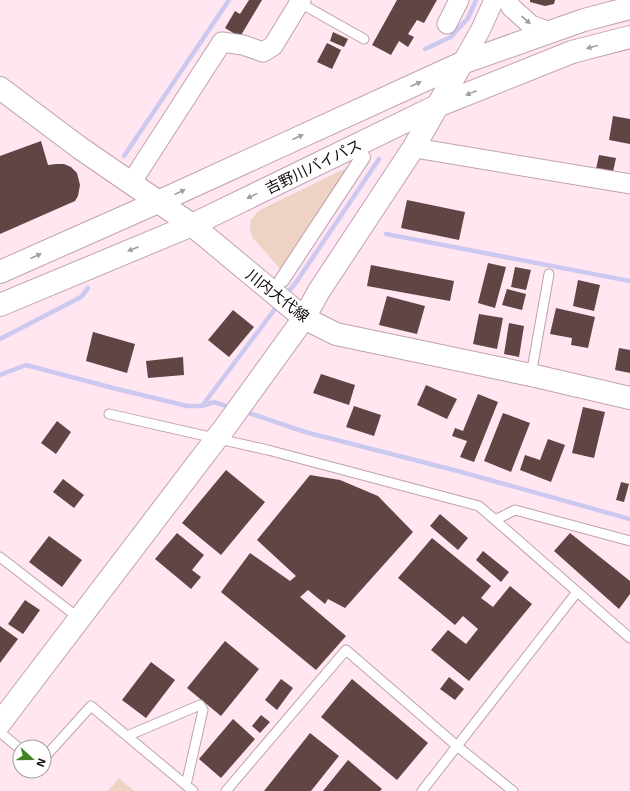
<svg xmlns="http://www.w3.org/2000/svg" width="630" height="791" font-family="'Exo 2','Noto Sans JP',sans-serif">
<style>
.green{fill:#eed2c3}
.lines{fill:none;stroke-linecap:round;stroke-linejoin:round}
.stream{stroke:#cdc8ef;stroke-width:4.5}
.building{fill:#604544}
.service-casing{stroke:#bfa2ae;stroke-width:11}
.pedestrian-casing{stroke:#bfa2ae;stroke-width:16}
.minor-casing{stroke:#bfa2ae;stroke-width:21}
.tertiary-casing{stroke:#bfa2ae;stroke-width:24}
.secondary-casing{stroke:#bfa2ae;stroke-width:24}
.trunk-casing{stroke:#bfa2ae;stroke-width:24}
.service{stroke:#fff;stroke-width:9}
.pedestrian{stroke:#fff;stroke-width:14}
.minor{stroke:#fff;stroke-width:19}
.tertiary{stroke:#fff;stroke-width:22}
.secondary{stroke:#fff;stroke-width:22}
.trunk{stroke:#fff;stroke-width:22}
.oneway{fill:#a09d9e}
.labels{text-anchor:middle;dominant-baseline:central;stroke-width:4;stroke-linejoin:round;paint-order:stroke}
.street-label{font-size:15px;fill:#12090d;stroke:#fff}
</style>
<rect width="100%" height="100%" fill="#ffe6f0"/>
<path class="green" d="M 352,165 L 282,271 L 252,237 L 250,229 L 251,220 L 258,211 Z
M 119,778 L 134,791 L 108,791 Z"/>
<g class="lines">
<path class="stream" d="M 425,49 L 451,37 L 468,18 L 476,0
M 124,156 L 229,0
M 386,234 L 630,281
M 285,296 L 297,281 L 379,159
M 0,339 L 81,297 L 88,288
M 0,375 L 26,365 L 113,388 L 187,406 L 202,406 L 214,402 L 232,408
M 202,406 L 278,305
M 243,411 L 305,432 L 454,470 L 630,519"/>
</g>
<path class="building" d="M 249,0 L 262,0 L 240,37 L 225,28 L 235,11 L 240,14 Z
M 397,0 L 437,0 L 424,23 L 417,20 L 408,34 L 414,37 L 408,47 L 399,41 L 391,55 L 372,45 Z
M 530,0 L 555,0 L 554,4 L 545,6 L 530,2 Z
M 333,32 L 348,39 L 344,47 L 330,41 Z
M 327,43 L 341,50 L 332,69 L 317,62 Z
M 613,116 L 630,119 L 630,144 L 609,140 Z
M 41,141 L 48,165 L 56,164 L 64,164 L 71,167 L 77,173 L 80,185 L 78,196 L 75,201 L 0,234 L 0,156 Z
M 599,155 L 616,158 L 613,172 L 596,169 Z
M 407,200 L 465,212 L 459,240 L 401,228 Z
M 488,263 L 506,267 L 495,308 L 478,303 Z
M 371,265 L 454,281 L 450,301 L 367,286 Z
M 515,267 L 531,270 L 526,290 L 511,287 Z
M 578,280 L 600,285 L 594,311 L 573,306 Z
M 507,289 L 526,294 L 522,310 L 502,305 Z
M 387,296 L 425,306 L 417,334 L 379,325 Z
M 556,308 L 595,317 L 588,348 L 571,345 L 572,338 L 550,334 Z
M 233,310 L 254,327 L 229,357 L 208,340 Z
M 479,314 L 503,318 L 497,349 L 473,344 Z
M 509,323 L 524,326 L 519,357 L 504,354 Z
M 93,332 L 135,344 L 127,373 L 86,361 Z
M 619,348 L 630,350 L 630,373 L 615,370 Z
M 183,357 L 184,375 L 148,378 L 146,361 Z
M 321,374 L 355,385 L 349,405 L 313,393 Z
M 426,385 L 457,399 L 447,419 L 417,405 Z
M 478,394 L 498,402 L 474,462 L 460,457 L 467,441 L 452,436 L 455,428 L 463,431 Z
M 354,406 L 381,415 L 374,436 L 346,427 Z
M 583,407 L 605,412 L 594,458 L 572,453 Z
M 503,413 L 530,423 L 511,472 L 484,461 Z
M 57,421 L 71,432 L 56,454 L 41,443 Z
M 548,439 L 565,445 L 551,482 L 520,470 L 525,455 L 540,460 Z
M 226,470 L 265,502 L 221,555 L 182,523 Z
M 310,475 L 340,480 L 378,496 L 413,532 L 345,608 L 328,599 L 325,604 L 308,590 L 300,597 L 346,636 L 316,670 L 221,592 L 250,553 L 290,581 L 296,576 L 257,540 Z
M 63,479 L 84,495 L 74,508 L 53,492 Z
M 621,482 L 629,484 L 624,502 L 616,500 Z
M 440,514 L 468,538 L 458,550 L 430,526 Z
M 177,533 L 204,555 L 192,570 L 201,577 L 191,589 L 155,559 Z
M 570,533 L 630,581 L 630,594 L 619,609 L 554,551 Z
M 49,536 L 82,560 L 62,587 L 29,562 Z
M 432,538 L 491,586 L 481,598 L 493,607 L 510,586 L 532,604 L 469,681 L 431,650 L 448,630 L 466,644 L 478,629 L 463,616 L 455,625 L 398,578 Z
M 483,551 L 509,572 L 501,582 L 476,560 Z
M 25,600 L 40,610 L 23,634 L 8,624 Z
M 0,626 L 18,639 L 0,663 Z
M 225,641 L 259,669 L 221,716 L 187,688 Z
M 151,662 L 175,680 L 146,718 L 122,700 Z
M 449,677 L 464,689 L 455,700 L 440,689 Z
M 281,679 L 293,688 L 277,710 L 265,700 Z
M 352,679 L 428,743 L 397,780 L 321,717 Z
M 261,715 L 270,722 L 260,733 L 252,726 Z
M 233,719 L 255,739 L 221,778 L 199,759 Z
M 310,733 L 339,756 L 311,791 L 264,791 Z
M 348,760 L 382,789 L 380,791 L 323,791 Z"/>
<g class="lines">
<defs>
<path id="service" d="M 300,3 L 364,39
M 531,375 L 549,274
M 109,414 L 268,450 L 479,506 L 630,638
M 495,520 L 515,510 L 630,541
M 0,557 L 80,619
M 0,732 L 20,749
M 127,736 L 200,705 L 203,710 L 186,785
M 44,758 L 91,706 L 193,791
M 226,791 L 346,650 L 457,746 L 513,791
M 422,791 L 577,592"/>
<path id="pedestrian" d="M 282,280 L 363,157"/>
<path id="minor" d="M 508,0 L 511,7 L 531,25 L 550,32
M 447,24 L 459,0
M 462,63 L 481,29 L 494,0
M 414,147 L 427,150 L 630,184
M 131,183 L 222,42 L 243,45 L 263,52 L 273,46 L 301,0"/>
<path id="tertiary" d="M 0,723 L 226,426 L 304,318 L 319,291 L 414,147 L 462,63"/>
<path id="secondary" d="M 0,88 L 80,148 L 192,225 L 304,318 L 336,334 L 531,375 L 630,398"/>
<path id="trunk" d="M 0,272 L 158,202 L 462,63 L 584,20 L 630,8
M 0,305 L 192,225 L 437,106 L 572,52 L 630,37"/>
</defs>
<use href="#service" class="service-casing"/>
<use href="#pedestrian" class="pedestrian-casing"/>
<use href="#minor" class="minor-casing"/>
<use href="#tertiary" class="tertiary-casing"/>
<use href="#secondary" class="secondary-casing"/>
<use href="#trunk" class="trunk-casing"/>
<use href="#service" class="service"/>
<use href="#pedestrian" class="pedestrian"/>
<use href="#minor" class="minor"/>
<use href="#tertiary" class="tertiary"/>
<use href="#secondary" class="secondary"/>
<use href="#trunk" class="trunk"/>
</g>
<defs><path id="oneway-solid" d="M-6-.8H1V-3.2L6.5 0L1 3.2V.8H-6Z"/></defs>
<g class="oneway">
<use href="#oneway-solid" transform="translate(526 20) rotate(41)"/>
<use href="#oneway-solid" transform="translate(592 47) rotate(165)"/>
<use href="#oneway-solid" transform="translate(416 84) rotate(-24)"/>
<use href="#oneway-solid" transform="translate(471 93) rotate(158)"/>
<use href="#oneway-solid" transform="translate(298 137) rotate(-24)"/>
<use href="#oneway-solid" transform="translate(180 192) rotate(-25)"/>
<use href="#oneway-solid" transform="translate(252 196) rotate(154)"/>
<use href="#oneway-solid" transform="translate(133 249) rotate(157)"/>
<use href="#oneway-solid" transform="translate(36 256) rotate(-24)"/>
</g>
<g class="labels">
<g class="street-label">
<text transform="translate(313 166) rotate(-26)">吉野川バイパス</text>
<text transform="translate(278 295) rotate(38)">川内大代線</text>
</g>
</g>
<g transform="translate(32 759) rotate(111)"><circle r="19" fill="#ffffff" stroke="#a09d9e"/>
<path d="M0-3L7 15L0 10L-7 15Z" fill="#3f8224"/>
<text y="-6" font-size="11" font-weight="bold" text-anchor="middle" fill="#12090d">N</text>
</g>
</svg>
